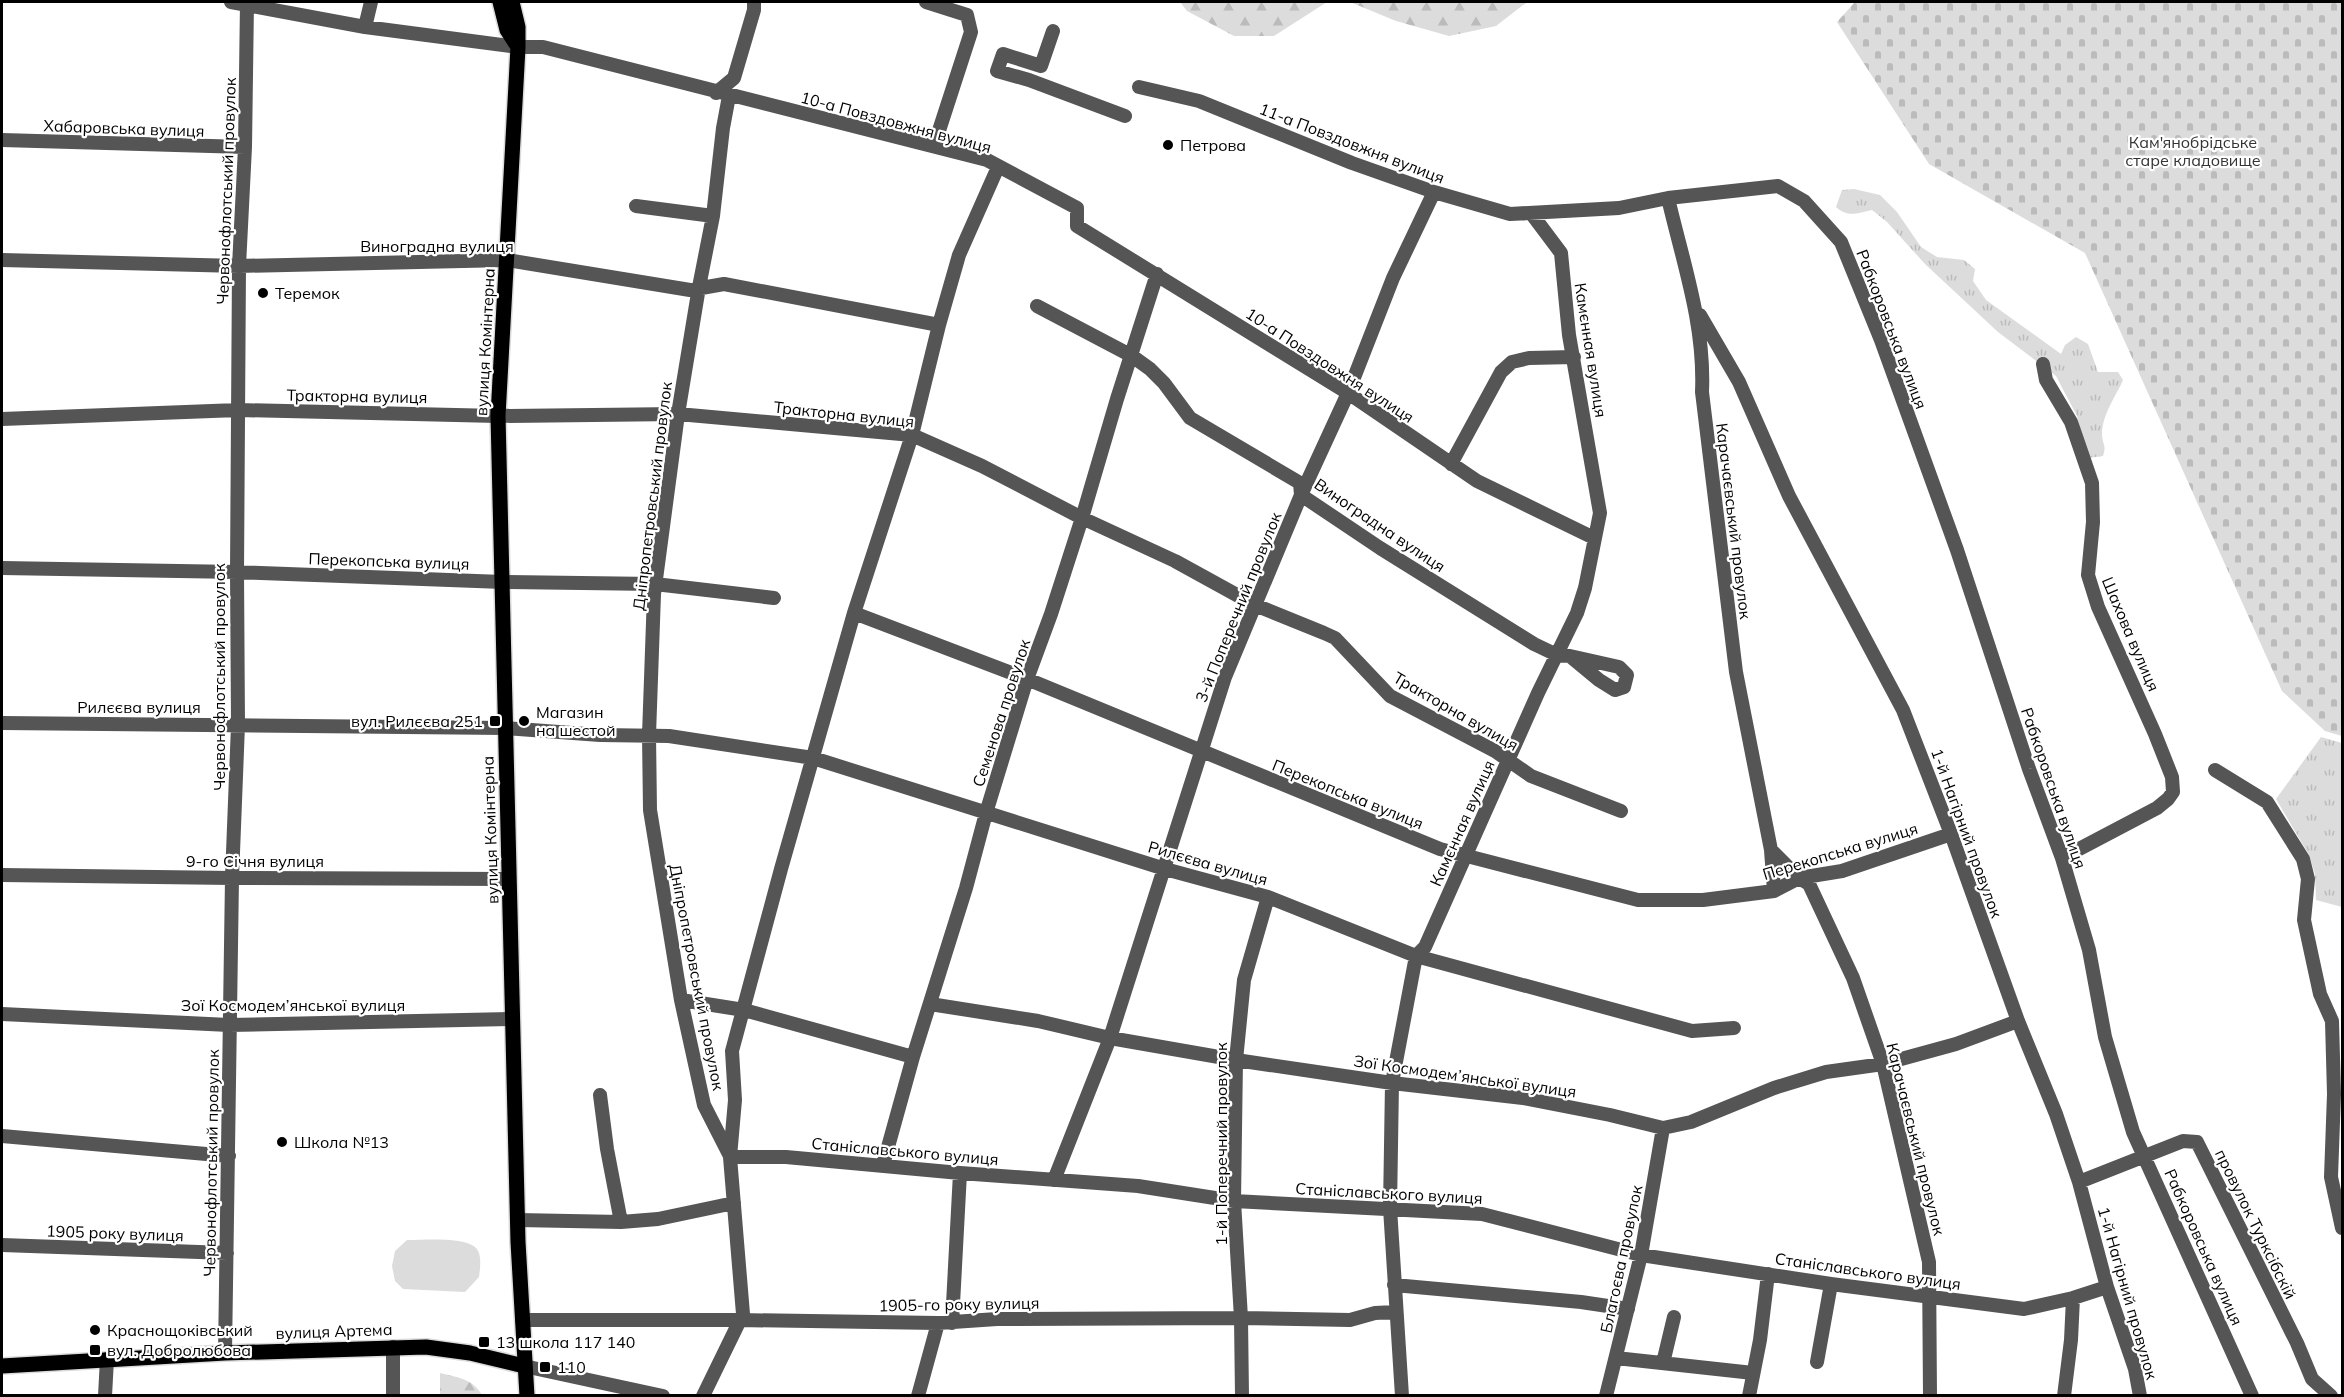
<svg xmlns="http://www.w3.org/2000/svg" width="2344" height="1397" font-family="Mulish,sans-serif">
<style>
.grass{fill:url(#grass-tufts)}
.forest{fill:url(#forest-firs)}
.cemetery{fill:url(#cemetery-stones)}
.pitch{fill:#dcdcdc}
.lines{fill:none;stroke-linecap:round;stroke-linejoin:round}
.major-casing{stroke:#dbdbdb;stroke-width:18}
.minor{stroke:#555;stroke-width:14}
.major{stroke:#000;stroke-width:15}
.poi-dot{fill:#000;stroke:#fff;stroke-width:2}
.labels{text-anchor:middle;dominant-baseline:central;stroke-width:4.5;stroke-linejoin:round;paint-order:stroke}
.street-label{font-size:16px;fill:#000;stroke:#fff}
.park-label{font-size:16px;fill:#333;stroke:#fff}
.poi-label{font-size:16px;fill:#000;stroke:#fff;text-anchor:start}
</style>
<defs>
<pattern id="grass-tufts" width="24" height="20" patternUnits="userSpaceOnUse" patternTransform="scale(1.5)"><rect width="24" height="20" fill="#dcdcdc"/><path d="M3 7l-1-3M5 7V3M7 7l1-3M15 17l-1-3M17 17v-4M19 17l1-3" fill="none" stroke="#bbb"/></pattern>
<pattern id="forest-firs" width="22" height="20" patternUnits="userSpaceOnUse" patternTransform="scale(1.5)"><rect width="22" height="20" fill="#dcdcdc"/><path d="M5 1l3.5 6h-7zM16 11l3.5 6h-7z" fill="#bbb"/></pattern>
<pattern id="cemetery-stones" width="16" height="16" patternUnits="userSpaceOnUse" patternTransform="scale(1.5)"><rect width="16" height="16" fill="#dcdcdc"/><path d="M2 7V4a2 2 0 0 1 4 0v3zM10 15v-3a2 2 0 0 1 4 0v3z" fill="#bbb"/></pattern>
</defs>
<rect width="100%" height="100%" fill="#fff"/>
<path class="grass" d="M 1854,189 L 1880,195 L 1897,212 L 1921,247 L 1937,257 L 1964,260 L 1975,269 L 1973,281 L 1986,300 L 2061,354 L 2065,345 L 2076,337 L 2088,344 L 2098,372 L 2118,372 L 2123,380 C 2116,396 2102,415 2102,434 C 2102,444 2107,445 2103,456 L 2088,458 L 2077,416 L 2056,376 L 1998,332 L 1925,264 L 1887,222 L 1872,210 C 1858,213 1848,218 1836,207 L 1842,190 Z
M 2321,737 L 2342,743 L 2342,907 L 2316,900 L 2315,874 L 2309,855 L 2276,799 Z"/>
<path class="forest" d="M 1180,2 L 1327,2 L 1274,36 L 1234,36 L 1187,11 Z
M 1350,2 L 1527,2 L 1496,26 L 1449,36 L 1396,21 Z
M 440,1373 C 457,1377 473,1379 482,1395 L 440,1395 Z"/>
<path class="cemetery" d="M 1855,2 L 2342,2 L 2342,736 L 2325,731 L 2282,691 L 2085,253 L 1929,164 L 1837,22 Z"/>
<path class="pitch" d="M 407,1240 C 423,1240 467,1236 477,1249 C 482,1256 480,1269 479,1277 L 465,1292 L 403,1289 L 395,1281 L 392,1266 L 395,1251 Z"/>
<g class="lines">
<defs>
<path id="major" d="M 500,2 L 507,30 L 518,47
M 512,2 L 518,27 L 518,47 L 498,416 L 518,1242 L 527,1396
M 2,1366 L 225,1353 L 426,1347 L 470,1353 L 524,1366"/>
</defs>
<use href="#major" class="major-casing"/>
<path class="minor" d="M 231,2 L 365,27 L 518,47 L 543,47 L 987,160 L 1077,208 L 1077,226 L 1348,393 L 1477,481 L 1594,538
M 926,2 L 967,15 L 971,32 L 934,146
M 365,27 L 371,2
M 1053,31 L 1041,66 L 1003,54 L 997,71 L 1029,80 L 1125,116
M 1139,87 L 1199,101 L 1352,163 L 1434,192 L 1510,214 L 1619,208 L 1668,198 L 1778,186 L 1804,201 L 1841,242 L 1881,340 L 1957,550 L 2029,769 L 2062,858 L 2089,950 L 2105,1037 L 2133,1132 L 2252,1396
M 716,93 L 734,78 L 754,10 L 754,2
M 729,96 L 723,128 L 713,216 L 699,287 L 678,414 L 654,594 L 649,735 L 650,810 L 681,1000 L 704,1105 L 730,1156
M 2,140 L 245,147
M 1668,198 C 1683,263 1705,324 1702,392 L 1736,672 L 1771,850 L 1799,878 L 1809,884 L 1853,978 L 1883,1064 L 1929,1262 L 1930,1396
M 636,206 L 713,216
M 2,260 L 239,266 L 507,260 L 690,290 L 724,284 L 939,325
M 1037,306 L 1132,356 L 1150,369 L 1164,383 L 1190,418 L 1300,483 L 1301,495
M 1700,315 L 1739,382 L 1789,496 L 1903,710 L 1951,834 L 2018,1021 L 2056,1114 L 2079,1182 L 2107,1287 L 2135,1369 L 2140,1396
M 2043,364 L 2046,380 L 2071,422 L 2092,483 L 2093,522 L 2088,575 L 2098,607 L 2155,734 L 2172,777 L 2173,792 L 2168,799 L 2157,808 L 2062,858
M 2,419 L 238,410 L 498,416 L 678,414 L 912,435 L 982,466 L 1082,518 L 1175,561 L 1255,605 L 1324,633 L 1335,638 L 1390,696 L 1495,751 L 1531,776 L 1621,811
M 1451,464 L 1501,372 L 1512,362 L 1529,358 L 1574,357
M 1301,495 L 1380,548 L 1534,644 L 1557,655 L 1570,656 L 1599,680 L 1615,690 L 1624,687 L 1627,675 L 1619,667 L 1570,656
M 2,568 L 237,572 L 503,582 L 655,584 L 774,598
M 854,613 L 1027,679 L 1440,849 L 1638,900 L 1703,900 L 1774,891 L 1799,878 L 1842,871 L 1951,834
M 2,723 L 505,728 L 600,735 L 669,736 L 813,758 L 1165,869 L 1268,897 L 1416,956 L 1692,1031 L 1734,1028
M 2215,770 L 2267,802 L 2303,859 L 2308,879 L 2304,920 L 2320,994 L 2332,1021 L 2334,1094 L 2331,1177 L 2342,1228
M 1771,850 L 1774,891
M 2,875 L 232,878 L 509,879
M 681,1000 L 744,1010 L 913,1057
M 930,1004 L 1038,1021 L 1110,1038 L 1236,1060 L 1392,1083 L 1523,1098 L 1610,1115 L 1663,1128 L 1691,1122 L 1774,1088 L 1826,1072 L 1883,1064 L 1956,1044 L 2018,1021
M 2,1014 L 229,1025 L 513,1019
M 600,1095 L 607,1149 L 621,1222
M 2,1136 L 229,1156
M 730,1157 L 786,1157 L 960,1173 L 1138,1186 L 1234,1201 L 1482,1214 L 1641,1255 L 1831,1284 L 2024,1309 L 2073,1298 L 2107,1287
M 883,1165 L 913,1057 L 966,888 L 986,813 L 1027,679 L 1051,614 L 1082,518 L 1117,399 L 1157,274
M 1054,1180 L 1110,1038 L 1225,677 L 1301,495 L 1348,393 L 1393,278 L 1434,192
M 2079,1182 L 2183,1141 L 2197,1142 L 2297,1343 L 2312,1379 L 2331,1396
M 518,1220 L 621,1222 L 658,1219 L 734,1203
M 2,1245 L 227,1253
M 1394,1285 L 1581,1302 L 1628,1309
M 522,1320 L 739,1320 L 938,1323 L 997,1319 L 1241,1318 L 1350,1320 L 1375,1313 L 1395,1312
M 952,1323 L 960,1173
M 393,1347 L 393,1396
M 225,1353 L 232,878 L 238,725 L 237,572 L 239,266 L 245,147 L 247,2
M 1616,1358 L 1753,1373
M 1817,1362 L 1831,1284
M 1663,1363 L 1674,1317
M 524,1366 L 663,1396
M 105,1396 L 107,1359
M 703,1396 L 743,1314 L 730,1157 L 735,1100 L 732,1051 L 781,869 L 854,613 L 912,435 L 939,325 L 959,255 L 998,167
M 918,1396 L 938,1323
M 1242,1396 L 1241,1318 L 1234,1201 L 1236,1060 L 1244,980 L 1268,897
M 1402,1396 L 1390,1208 L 1392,1083 L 1416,956 L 1425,947 L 1538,693 L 1577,613 L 1585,588 L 1600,513 L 1569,335 L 1561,253 L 1531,213
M 1606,1396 L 1641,1255 L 1663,1128
M 1749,1396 L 1760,1340 L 1768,1274
M 2064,1396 L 2071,1340 L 2073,1298"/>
<use href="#major" class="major"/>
</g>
<g class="poi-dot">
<circle cx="1168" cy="145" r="6"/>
<circle cx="263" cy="293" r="6"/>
<rect x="489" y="715" width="12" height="12" rx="3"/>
<circle cx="524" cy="721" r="6"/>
<circle cx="282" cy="1142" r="6"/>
<circle cx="95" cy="1330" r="6"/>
<rect x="478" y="1336" width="12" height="12" rx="3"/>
<rect x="89" y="1344" width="12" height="12" rx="3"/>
<rect x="539" y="1361" width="12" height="12" rx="3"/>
</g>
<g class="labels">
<g class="street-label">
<text transform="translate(896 122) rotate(15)">10-а Повздовжня вулиця</text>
<text transform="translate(124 128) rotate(2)">Хабаровська вулиця</text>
<text transform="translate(1352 143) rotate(21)">11-а Повздовжня вулиця</text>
<text transform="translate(226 191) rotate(-88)">Червонофлотський провулок</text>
<text x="437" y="246">Виноградна вулиця</text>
<text transform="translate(1892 329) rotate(69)">Рабкоровська вулиця</text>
<text transform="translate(485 342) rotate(-87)">вулиця Комінтерна</text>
<text transform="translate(1591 350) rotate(81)">Камєнная вулиця</text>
<text transform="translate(1330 365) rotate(33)">10-а Повздовжня вулиця</text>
<text transform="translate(357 396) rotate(1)">Тракторна вулиця</text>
<text transform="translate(844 414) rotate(6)">Тракторна вулиця</text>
<text transform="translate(652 496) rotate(-83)">Дніпропетровський провулок</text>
<text transform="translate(1734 521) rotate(83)">Карачаєвський провулок</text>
<text transform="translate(1380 525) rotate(34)">Виноградна вулиця</text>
<text transform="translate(389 561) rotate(2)">Перекопська вулиця</text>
<text transform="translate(1238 607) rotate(-68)">3-й Поперечний провулок</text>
<text transform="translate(2131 634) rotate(67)">Шахова вулиця</text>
<text transform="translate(219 677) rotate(-90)">Червонофлотський провулок</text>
<text x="139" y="707">Рилєєва вулиця</text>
<text transform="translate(1456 711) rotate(30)">Тракторна вулиця</text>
<text transform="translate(1001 713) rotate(-72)">Семенова провулок</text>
<text transform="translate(2054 788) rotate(71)">Рабкоровська вулиця</text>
<text transform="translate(1348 794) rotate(22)">Перекопська вулиця</text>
<text transform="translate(1462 823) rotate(-66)">Камєнная вулиця</text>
<text transform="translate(490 830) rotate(-92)">вулиця Комінтерна</text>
<text transform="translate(1967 833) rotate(70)">1-й Нагірний провулок</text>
<text transform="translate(1840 851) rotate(-17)">Перекопська вулиця</text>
<text x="255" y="861">9-го Січня вулиця</text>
<text transform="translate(1208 863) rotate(16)">Рилєєва вулиця</text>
<text transform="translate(697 977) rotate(79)">Дніпропетровський провулок</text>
<text x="293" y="1005">Зої Космодем’янської вулиця</text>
<text transform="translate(1465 1076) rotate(8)">Зої Космодем’янської вулиця</text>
<text transform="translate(1916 1139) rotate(76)">Карачаєвський провулок</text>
<text transform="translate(1221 1144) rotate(-90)">1-й Поперечний провулок</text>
<text transform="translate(905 1151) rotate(5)">Станіславського вулиця</text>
<text transform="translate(211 1163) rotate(-89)">Червонофлотський провулок</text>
<text transform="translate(1389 1193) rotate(3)">Станіславського вулиця</text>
<text transform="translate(2256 1224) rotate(64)">провулок Турксібскій</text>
<text transform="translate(115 1233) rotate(2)">1905 року вулиця</text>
<text transform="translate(2204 1247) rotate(66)">Рабкоровська вулиця</text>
<text transform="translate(1621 1259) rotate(-78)">Благоєва провулок</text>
<text transform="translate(1868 1271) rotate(8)">Станіславського вулиця</text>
<text transform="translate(2128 1293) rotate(74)">1-й Нагірний провулок</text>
<text transform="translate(959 1304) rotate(-1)">1905-го року вулиця</text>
<text transform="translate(334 1331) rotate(-2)">вулиця Артема</text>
</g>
<g class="park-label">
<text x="2193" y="142">Кам'янобрідське<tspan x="2193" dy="18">старе кладовище</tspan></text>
</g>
<g class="poi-label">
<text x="1180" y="145">Петрова</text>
<text x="275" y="293">Теремок</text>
<text x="536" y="712">Магазин<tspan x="536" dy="18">на шестой</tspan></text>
<text x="483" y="721" text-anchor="end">вул. Рилєєва 251</text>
<text x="294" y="1142">Школа №13</text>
<text x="107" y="1330">Краснощоківський</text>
<text x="496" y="1342">13 школа 117 140</text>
<text x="107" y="1350">вул. Добролюбова</text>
<text x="557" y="1367">110</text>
</g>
</g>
<rect width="2344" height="1397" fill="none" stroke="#000000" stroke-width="6"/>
</svg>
